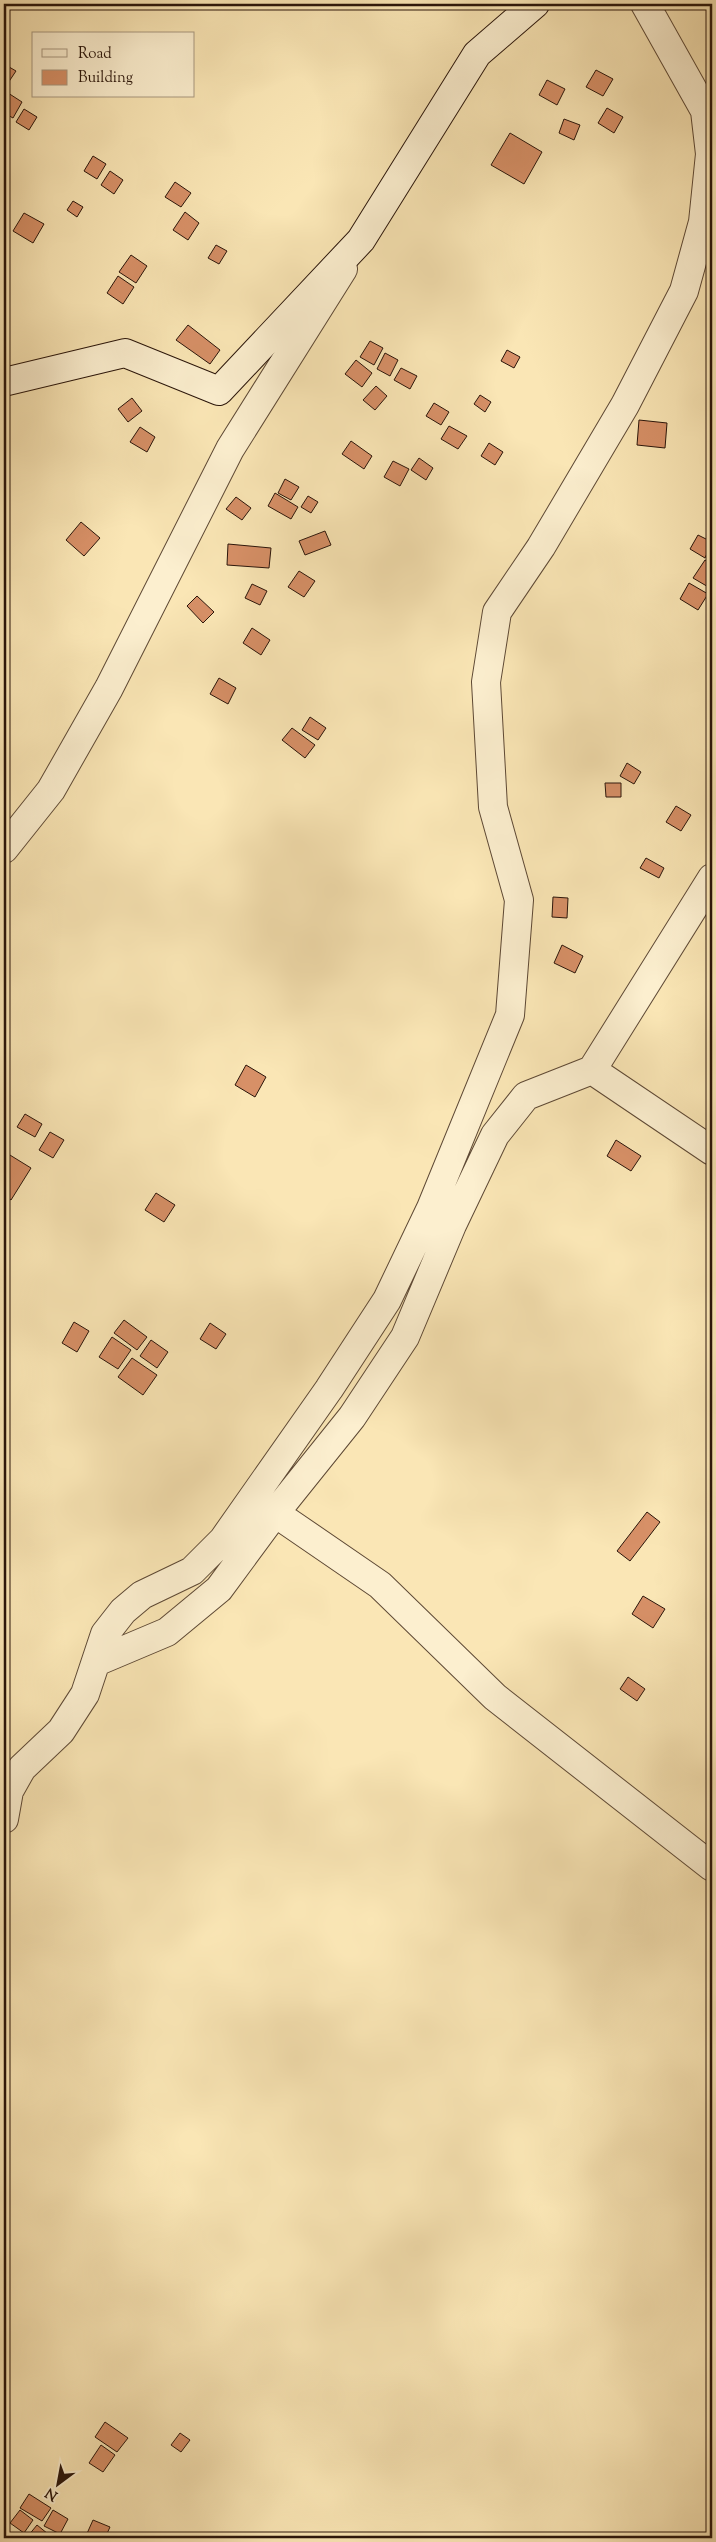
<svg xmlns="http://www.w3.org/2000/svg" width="716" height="2542" font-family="'Sorts Mill Goudy',serif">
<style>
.building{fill:#d79067;stroke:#2a150a}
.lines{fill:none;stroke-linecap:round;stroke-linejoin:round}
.street-casing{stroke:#5e4935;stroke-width:30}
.secondary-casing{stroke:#2a150a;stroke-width:30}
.street{stroke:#fcefcf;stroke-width:28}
.secondary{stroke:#fcefcf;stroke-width:28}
</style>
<rect width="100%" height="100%" fill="#fae6b5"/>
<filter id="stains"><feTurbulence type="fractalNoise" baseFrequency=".004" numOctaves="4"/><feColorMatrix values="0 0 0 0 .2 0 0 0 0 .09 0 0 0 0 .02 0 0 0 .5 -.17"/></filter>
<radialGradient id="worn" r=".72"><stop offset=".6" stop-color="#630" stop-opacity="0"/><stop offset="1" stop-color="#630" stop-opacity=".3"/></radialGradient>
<path class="building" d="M 4,64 L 16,71 L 6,86 L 4,85 Z
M 596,70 L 613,79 L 603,96 L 586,87 Z
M 547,80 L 565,89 L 557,105 L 539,95 Z
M 5,91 L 22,102 L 13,118 L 4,113 Z
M 607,108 L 623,117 L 614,133 L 598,123 Z
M 24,109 L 37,117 L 29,130 L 16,122 Z
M 564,119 L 580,125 L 574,140 L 559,133 Z
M 510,133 L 542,152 L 524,184 L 491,165 Z
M 93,156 L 106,164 L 97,179 L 84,171 Z
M 110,171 L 123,180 L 114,194 L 101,185 Z
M 175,182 L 191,193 L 181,207 L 165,197 Z
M 73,201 L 83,207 L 77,217 L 67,210 Z
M 185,212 L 199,223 L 188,240 L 173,230 Z
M 24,213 L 44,224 L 33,243 L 13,231 Z
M 216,245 L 227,251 L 219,264 L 208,258 Z
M 131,255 L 147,266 L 136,283 L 119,272 Z
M 118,276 L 134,287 L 123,304 L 107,293 Z
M 188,325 L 220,350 L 210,364 L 176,340 Z
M 370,341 L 383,348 L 374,365 L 360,357 Z
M 507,350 L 520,357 L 514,368 L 501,361 Z
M 385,353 L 398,360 L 390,376 L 377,369 Z
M 356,360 L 372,373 L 362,387 L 345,374 Z
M 401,368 L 417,376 L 410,389 L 394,380 Z
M 376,386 L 387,396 L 375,410 L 363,400 Z
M 480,395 L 491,402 L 485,412 L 474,404 Z
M 132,398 L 142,411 L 128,422 L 118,409 Z
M 434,403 L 449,412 L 441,425 L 426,416 Z
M 639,420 L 667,423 L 665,448 L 637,445 Z
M 449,426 L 467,436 L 458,449 L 441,439 Z
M 140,427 L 155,437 L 147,452 L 130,442 Z
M 351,441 L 372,456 L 364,469 L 342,454 Z
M 489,443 L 503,452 L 495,465 L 481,456 Z
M 419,458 L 433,468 L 426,480 L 411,470 Z
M 393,461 L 409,469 L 400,486 L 384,477 Z
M 285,479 L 299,487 L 291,500 L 278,493 Z
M 275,493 L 298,507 L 291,519 L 268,506 Z
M 308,496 L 318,502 L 311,513 L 301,507 Z
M 236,497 L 251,508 L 242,520 L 226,509 Z
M 81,522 L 100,538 L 84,556 L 66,540 Z
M 325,531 L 331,545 L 305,555 L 299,541 Z
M 698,535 L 712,542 L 705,558 L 690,549 Z
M 228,544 L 271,548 L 269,568 L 227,565 Z
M 705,560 L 712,565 L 712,584 L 710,588 L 693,578 Z
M 299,571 L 315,581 L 304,597 L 288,587 Z
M 689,583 L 708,594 L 698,610 L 680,599 Z
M 252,584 L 267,591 L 260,605 L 245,598 Z
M 197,596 L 214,612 L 203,623 L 187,606 Z
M 252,628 L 270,640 L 261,655 L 243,643 Z
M 219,678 L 236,688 L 228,704 L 210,694 Z
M 310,717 L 326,728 L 318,740 L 302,730 Z
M 292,728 L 315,745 L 305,758 L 282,740 Z
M 627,763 L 641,772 L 634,784 L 620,776 Z
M 605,783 L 621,783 L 621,797 L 606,797 Z
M 676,806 L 691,815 L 681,831 L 666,822 Z
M 646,858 L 664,868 L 659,878 L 640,868 Z
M 553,897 L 568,898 L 567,918 L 552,917 Z
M 562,945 L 583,956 L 575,973 L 554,963 Z
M 246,1065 L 266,1077 L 255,1097 L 235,1085 Z
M 25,1114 L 42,1124 L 35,1137 L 17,1127 Z
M 50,1132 L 64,1140 L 53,1158 L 39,1150 Z
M 616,1140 L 641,1156 L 631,1171 L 607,1156 Z
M 5,1152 L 31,1168 L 11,1200 L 4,1195 Z
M 156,1193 L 175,1205 L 164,1222 L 145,1210 Z
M 124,1320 L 147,1337 L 137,1350 L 114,1333 Z
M 74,1322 L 89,1331 L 77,1352 L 62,1343 Z
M 210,1323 L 226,1334 L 216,1349 L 200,1339 Z
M 112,1337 L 131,1350 L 118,1369 L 99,1357 Z
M 151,1340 L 168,1352 L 157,1368 L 140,1356 Z
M 132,1358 L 157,1375 L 143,1395 L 118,1377 Z
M 647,1512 L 660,1522 L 630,1561 L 617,1551 Z
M 643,1596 L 665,1609 L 653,1628 L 632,1614 Z
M 628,1677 L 645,1689 L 637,1701 L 620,1689 Z
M 105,2422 L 128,2438 L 117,2452 L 95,2437 Z
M 180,2433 L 190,2440 L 181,2452 L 171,2445 Z
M 101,2445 L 115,2455 L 103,2472 L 89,2463 Z
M 29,2494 L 51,2508 L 42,2521 L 20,2508 Z
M 20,2510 L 33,2520 L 24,2533 L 10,2523 Z
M 53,2510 L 68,2519 L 60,2534 L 44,2526 Z
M 93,2520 L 110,2527 L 105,2538 L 85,2538 Z
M 37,2525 L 53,2538 L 31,2538 L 28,2536 Z"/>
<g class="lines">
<defs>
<path id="street" d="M 4,849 L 51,790 L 109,688 L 230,449 L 343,269
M 592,1070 L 712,1151
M 275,1513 L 380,1585 L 495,1697 L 712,1867
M 96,1662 L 167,1632 L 219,1589 L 275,1513 L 352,1417 L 405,1337 L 452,1225 L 495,1135 L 526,1096 L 592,1070 L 712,878
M 4,1819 L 9,1791 L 22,1768 L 61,1731 L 85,1694 L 105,1634 L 123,1611 L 142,1595 L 192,1571 L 223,1540 L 329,1389 L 387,1300 L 431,1208 L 510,1015 L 519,900 L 493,807 L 486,682 L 497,612 L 541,547 L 625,405 L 684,291 L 703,222 L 710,154 L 705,111 L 645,4"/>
<path id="secondary" d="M 4,382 L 125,353 L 219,391 L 361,240 L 477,54 L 535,4"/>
</defs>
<use href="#street" class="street-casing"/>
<use href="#secondary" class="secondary-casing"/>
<use href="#street" class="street"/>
<use href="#secondary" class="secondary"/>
</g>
<rect width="716" height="2542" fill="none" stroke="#fae6b5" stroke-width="20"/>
<rect x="5" y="5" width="706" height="2532" fill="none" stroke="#2a150a" stroke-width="2.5"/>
<rect x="10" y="10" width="696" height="2522" fill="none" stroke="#2a150a"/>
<rect x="32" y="32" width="162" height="65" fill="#fcefcf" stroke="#a89880"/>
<rect x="42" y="49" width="25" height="8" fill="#fcefcf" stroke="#a89880"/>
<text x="78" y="58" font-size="15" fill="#2a150a">Road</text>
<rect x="42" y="70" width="25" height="15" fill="#d79067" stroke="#a89880"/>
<text x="78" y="82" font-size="15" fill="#2a150a">Building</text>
<g transform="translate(58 2484) rotate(212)" stroke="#fcefcf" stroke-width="4" paint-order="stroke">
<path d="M0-4L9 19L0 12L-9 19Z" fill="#2a150a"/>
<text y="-8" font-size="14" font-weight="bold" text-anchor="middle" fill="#2a150a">N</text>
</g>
<rect width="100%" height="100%" filter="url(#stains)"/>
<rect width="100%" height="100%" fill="url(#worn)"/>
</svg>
